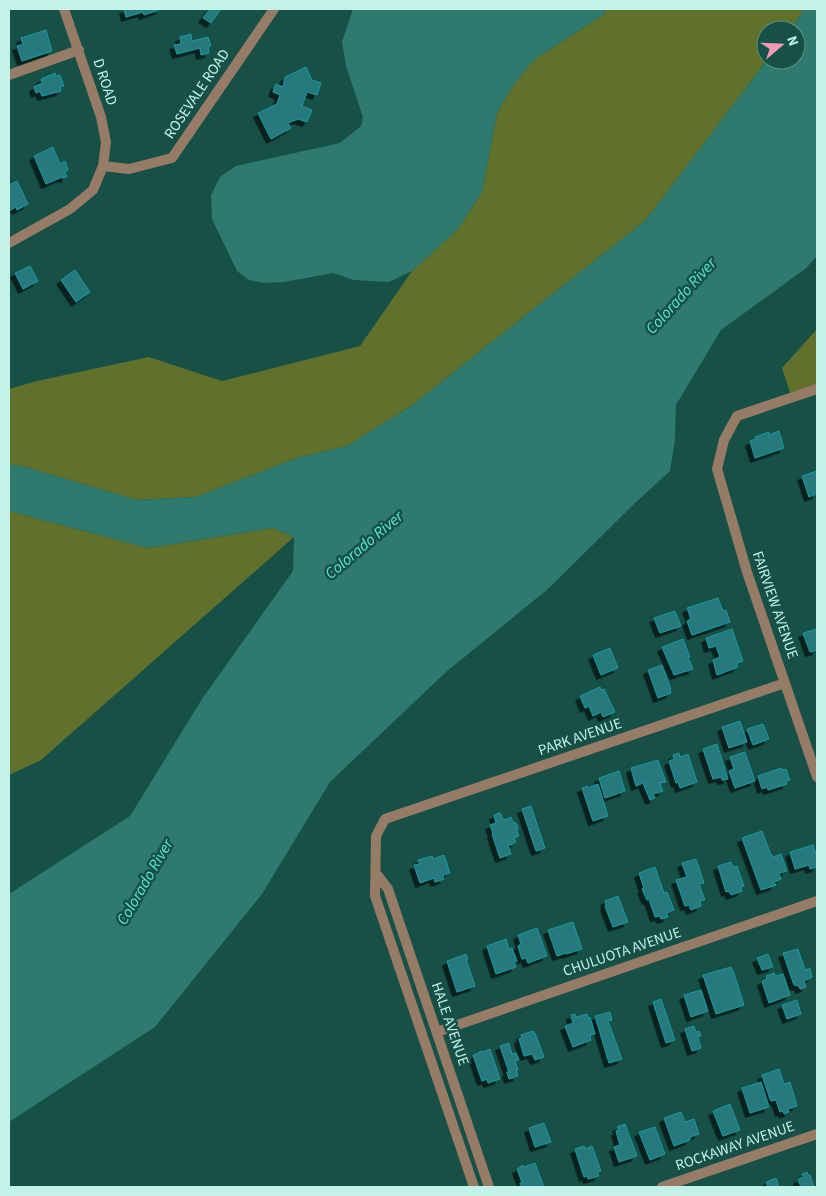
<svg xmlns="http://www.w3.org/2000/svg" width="826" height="1196" font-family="'Source Sans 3',sans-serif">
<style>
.green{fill:#61712c}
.water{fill:#2e7a6e}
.building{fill:#277a7e;stroke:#1899a0;filter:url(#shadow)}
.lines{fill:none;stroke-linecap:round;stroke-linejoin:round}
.street{stroke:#967c66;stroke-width:10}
.labels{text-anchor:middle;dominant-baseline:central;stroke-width:5;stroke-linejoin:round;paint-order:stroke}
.street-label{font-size:15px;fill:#c2f2e8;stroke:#165047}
.water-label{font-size:16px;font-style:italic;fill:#59e9d2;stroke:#165047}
</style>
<defs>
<filter id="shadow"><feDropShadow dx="-4.5" dy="4.5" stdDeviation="0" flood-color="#0009"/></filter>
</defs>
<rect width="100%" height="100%" fill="#165047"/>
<path class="green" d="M 606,9 L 805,9 L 789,30 L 766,30 L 767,60 L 646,220 L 411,406 L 347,446 L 297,458 L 196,497 L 137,500 L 22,466 L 9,465 L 9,389 L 37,381 L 149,357 L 222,381 L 360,346 L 412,271 L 458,229 L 482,192 L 497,113 L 513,85 L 535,59 L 603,15 Z
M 817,329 L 817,385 L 790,393 L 782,368 Z
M 9,511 L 148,548 L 273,528 L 294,537 L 41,760 L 9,775 Z"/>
<path class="water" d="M 353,9 L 606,9 L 603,15 L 535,59 L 513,85 L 497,113 L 482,192 L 458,229 L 412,271 L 389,282 L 354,280 L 333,273 L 284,282 L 264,283 L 249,280 L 237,271 L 212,219 L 211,195 L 220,177 L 236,166 L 340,143 L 361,126 L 363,117 L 346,66 L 342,42 Z
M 805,9 L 817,9 L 817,256 L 805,269 L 721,330 L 676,405 L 675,440 L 670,471 L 634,504 L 548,589 L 446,672 L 330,782 L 262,894 L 155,1027 L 9,1122 L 9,894 L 130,816 L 202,699 L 293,571 L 294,537 L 273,528 L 148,548 L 9,511 L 9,465 L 22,466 L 137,500 L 196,497 L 297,458 L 347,446 L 411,406 L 646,220 L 767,60 L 796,60 L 796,30 L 789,30 Z"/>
<path class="building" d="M 124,9 L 161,9 L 144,15 L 143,12 L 126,17 Z
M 210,9 L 221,9 L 211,23 L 203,18 Z
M 46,30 L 52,51 L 22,61 L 17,46 L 23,44 L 21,38 Z
M 191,34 L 192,41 L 208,37 L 211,46 L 208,46 L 209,53 L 201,55 L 200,48 L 177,54 L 174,45 L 181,44 L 180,37 Z
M 306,67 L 312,80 L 321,83 L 317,95 L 307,92 L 302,106 L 312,110 L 307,122 L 298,119 L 288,123 L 291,128 L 271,139 L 258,113 L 277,104 L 280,95 L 273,92 L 276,84 L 283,87 L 285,77 Z
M 55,73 L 56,76 L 60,75 L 64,86 L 60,87 L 61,91 L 42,96 L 40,91 L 36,93 L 34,87 L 42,83 L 41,79 Z
M 53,147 L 60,164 L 65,161 L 68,170 L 65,172 L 67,177 L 63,178 L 62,177 L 46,184 L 34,156 Z
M 17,181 L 28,204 L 17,210 L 16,207 L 9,211 L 9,185 Z
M 30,266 L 38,281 L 23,289 L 15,273 Z
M 75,270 L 90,292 L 76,302 L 61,280 Z
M 779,431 L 784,448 L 755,458 L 750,441 L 756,439 L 755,437 L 769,432 L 769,435 Z
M 817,471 L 817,494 L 809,497 L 802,476 Z
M 718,598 L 723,611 L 726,610 L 730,622 L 692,635 L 687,621 L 691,619 L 687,608 Z
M 675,611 L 681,626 L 660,633 L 654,618 Z
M 732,629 L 743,661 L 737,663 L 738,667 L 717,675 L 713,660 L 720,657 L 716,646 L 709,648 L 706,638 Z
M 817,629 L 817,650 L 810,652 L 803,633 Z
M 683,639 L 690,657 L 688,657 L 693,669 L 674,675 L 662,647 Z
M 610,648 L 618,668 L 601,675 L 593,655 Z
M 662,665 L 671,689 L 670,689 L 671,693 L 658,698 L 648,670 Z
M 600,687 L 601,690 L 604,689 L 615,712 L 603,717 L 601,712 L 593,716 L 589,706 L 585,708 L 580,696 Z
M 740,721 L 747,742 L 729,748 L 722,727 Z
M 763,724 L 769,739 L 753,745 L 747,729 Z
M 717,744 L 728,779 L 722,780 L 721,777 L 713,779 L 703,749 Z
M 745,752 L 755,781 L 735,788 L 729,771 L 734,769 L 730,757 Z
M 679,753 L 680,757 L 688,754 L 697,782 L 680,788 L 678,782 L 676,783 L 669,761 L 674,759 L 673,755 Z
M 658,760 L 666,782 L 660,783 L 663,791 L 653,794 L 655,798 L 650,800 L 643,783 L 636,786 L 631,768 Z
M 781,768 L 782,770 L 786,769 L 790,780 L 786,781 L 787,784 L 768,790 L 767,787 L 762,789 L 758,776 Z
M 619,771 L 625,791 L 605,798 L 599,778 Z
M 598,784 L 608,816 L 593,821 L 582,788 L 587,786 L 588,788 Z
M 531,806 L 545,848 L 536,851 L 522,809 Z
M 500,813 L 504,820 L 511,817 L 513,822 L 516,823 L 518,828 L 517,831 L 519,836 L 514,838 L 516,842 L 508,846 L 511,854 L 500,858 L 492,834 L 493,833 L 490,825 L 496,823 L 494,815 Z
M 762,831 L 771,855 L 772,855 L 773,857 L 781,854 L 787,871 L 779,873 L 781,879 L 774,882 L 776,885 L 761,890 L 742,838 Z
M 813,845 L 817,857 L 817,867 L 810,869 L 809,865 L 795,869 L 790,852 Z
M 444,855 L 450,873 L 443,875 L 444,879 L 435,882 L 434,878 L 420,883 L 414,865 L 420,864 L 418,860 L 432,856 L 433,859 Z
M 696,859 L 704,883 L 699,884 L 705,900 L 700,901 L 701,906 L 691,910 L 689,905 L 685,906 L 676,880 L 687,877 L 682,863 Z
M 731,862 L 733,867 L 737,866 L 744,886 L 741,887 L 742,891 L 731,895 L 729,891 L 726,892 L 718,866 Z
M 655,867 L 664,893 L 667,892 L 674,910 L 667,913 L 668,917 L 661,919 L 660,916 L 655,917 L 649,899 L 647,900 L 642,889 L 644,888 L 639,873 Z
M 618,896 L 628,922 L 613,927 L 605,906 L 606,905 L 605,901 Z
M 573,922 L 582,949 L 566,954 L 566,953 L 557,956 L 548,930 Z
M 537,928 L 547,956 L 528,963 L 526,958 L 522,959 L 518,946 L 521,944 L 518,935 Z
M 506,939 L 509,949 L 512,948 L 517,961 L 514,962 L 516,967 L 496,974 L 487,946 Z
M 798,949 L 805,970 L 810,968 L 812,977 L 804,981 L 806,987 L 800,989 L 799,986 L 794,985 L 783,953 Z
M 466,954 L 468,959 L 466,959 L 475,986 L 457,992 L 447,961 Z
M 768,954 L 773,967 L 762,970 L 757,958 Z
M 731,967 L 732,970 L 733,970 L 744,1005 L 716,1014 L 703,975 Z
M 774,973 L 775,976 L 783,974 L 790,995 L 769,1003 L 762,981 L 767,979 L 766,976 Z
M 701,990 L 708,1011 L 691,1017 L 684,995 Z
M 661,999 L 675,1040 L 666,1043 L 653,1002 Z
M 797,1000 L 801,1014 L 787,1019 L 782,1005 Z
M 610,1012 L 612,1020 L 608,1021 L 622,1059 L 609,1063 L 595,1016 Z
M 575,1014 L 576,1017 L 587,1014 L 588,1018 L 590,1017 L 595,1034 L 590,1035 L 591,1040 L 573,1047 L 565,1026 L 573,1023 L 571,1015 Z
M 694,1026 L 696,1032 L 699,1031 L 701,1036 L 698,1037 L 701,1048 L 692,1051 L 685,1029 Z
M 533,1031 L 534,1034 L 535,1033 L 544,1057 L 535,1060 L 532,1054 L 524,1056 L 519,1039 L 522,1038 L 521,1035 Z
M 509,1043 L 512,1054 L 516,1053 L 519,1060 L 515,1061 L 518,1070 L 516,1070 L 518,1076 L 509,1079 L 507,1072 L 509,1072 L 500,1046 Z
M 490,1049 L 500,1079 L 488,1083 L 487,1079 L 482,1081 L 473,1055 L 479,1053 L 479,1052 L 481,1051 L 482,1052 Z
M 779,1069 L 784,1084 L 790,1082 L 797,1106 L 788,1109 L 789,1112 L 784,1114 L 783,1111 L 780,1112 L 776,1100 L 771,1101 L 770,1099 L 762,1075 Z
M 761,1082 L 769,1107 L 750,1113 L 742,1088 Z
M 730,1104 L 740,1130 L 723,1136 L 713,1111 Z
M 681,1112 L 685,1122 L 694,1119 L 699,1134 L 690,1137 L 690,1140 L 674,1146 L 664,1118 Z
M 544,1123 L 551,1142 L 535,1147 L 529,1128 Z
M 625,1124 L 637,1156 L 619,1162 L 614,1147 L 620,1145 L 616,1131 L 619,1130 L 617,1127 Z
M 655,1127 L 665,1154 L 650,1160 L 639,1132 Z
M 584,1146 L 585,1149 L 592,1146 L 601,1171 L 597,1172 L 599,1176 L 588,1179 L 587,1176 L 584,1177 L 575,1149 Z
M 535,1163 L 544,1187 L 521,1187 L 520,1183 L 522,1182 L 517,1169 L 521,1167 L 521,1166 L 522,1165 L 523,1167 Z
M 807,1172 L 809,1176 L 810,1175 L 814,1187 L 801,1187 L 798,1179 L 804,1177 L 802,1174 Z
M 776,1178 L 779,1187 L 768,1187 L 766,1182 Z"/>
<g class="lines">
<path class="street" d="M 9,75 L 79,50
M 103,166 L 129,169 L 172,158 L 274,9
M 9,243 L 70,209 L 93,190 L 103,166 L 106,142 L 101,117 L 64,9
M 817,389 L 737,416 L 724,440 L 717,469 L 747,572 L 817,777
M 376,873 L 388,889 L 489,1187
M 437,1032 L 817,901
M 474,1187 L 375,896 L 376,836 L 385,819 L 785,683
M 662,1187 L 817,1134"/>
</g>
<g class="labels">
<g class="street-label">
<text transform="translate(105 82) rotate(72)">D ROAD</text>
<text transform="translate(197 94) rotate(-56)">ROSEVALE ROAD</text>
<text transform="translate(775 605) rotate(71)">FAIRVIEW AVENUE</text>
<text transform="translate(580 737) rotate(-19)">PARK AVENUE</text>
<text transform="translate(622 952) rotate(-19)">CHULUOTA AVENUE</text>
<text transform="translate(450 1024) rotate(71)">HALE AVENUE</text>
<text transform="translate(735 1146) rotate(-19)">ROCKAWAY AVENUE</text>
</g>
<g class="water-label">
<text transform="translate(681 296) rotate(-48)">Colorado River</text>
<text transform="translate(364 545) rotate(-40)">Colorado River</text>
<text transform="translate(145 882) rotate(-60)">Colorado River</text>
</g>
</g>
<rect width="826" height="1196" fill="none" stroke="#c2f2e8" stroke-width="20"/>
<g transform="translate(781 45) rotate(71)"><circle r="24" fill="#165047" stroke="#5b9187"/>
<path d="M0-4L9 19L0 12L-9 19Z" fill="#f19ab4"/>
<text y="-8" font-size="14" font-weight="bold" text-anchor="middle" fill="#c2f2e8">N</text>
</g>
</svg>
